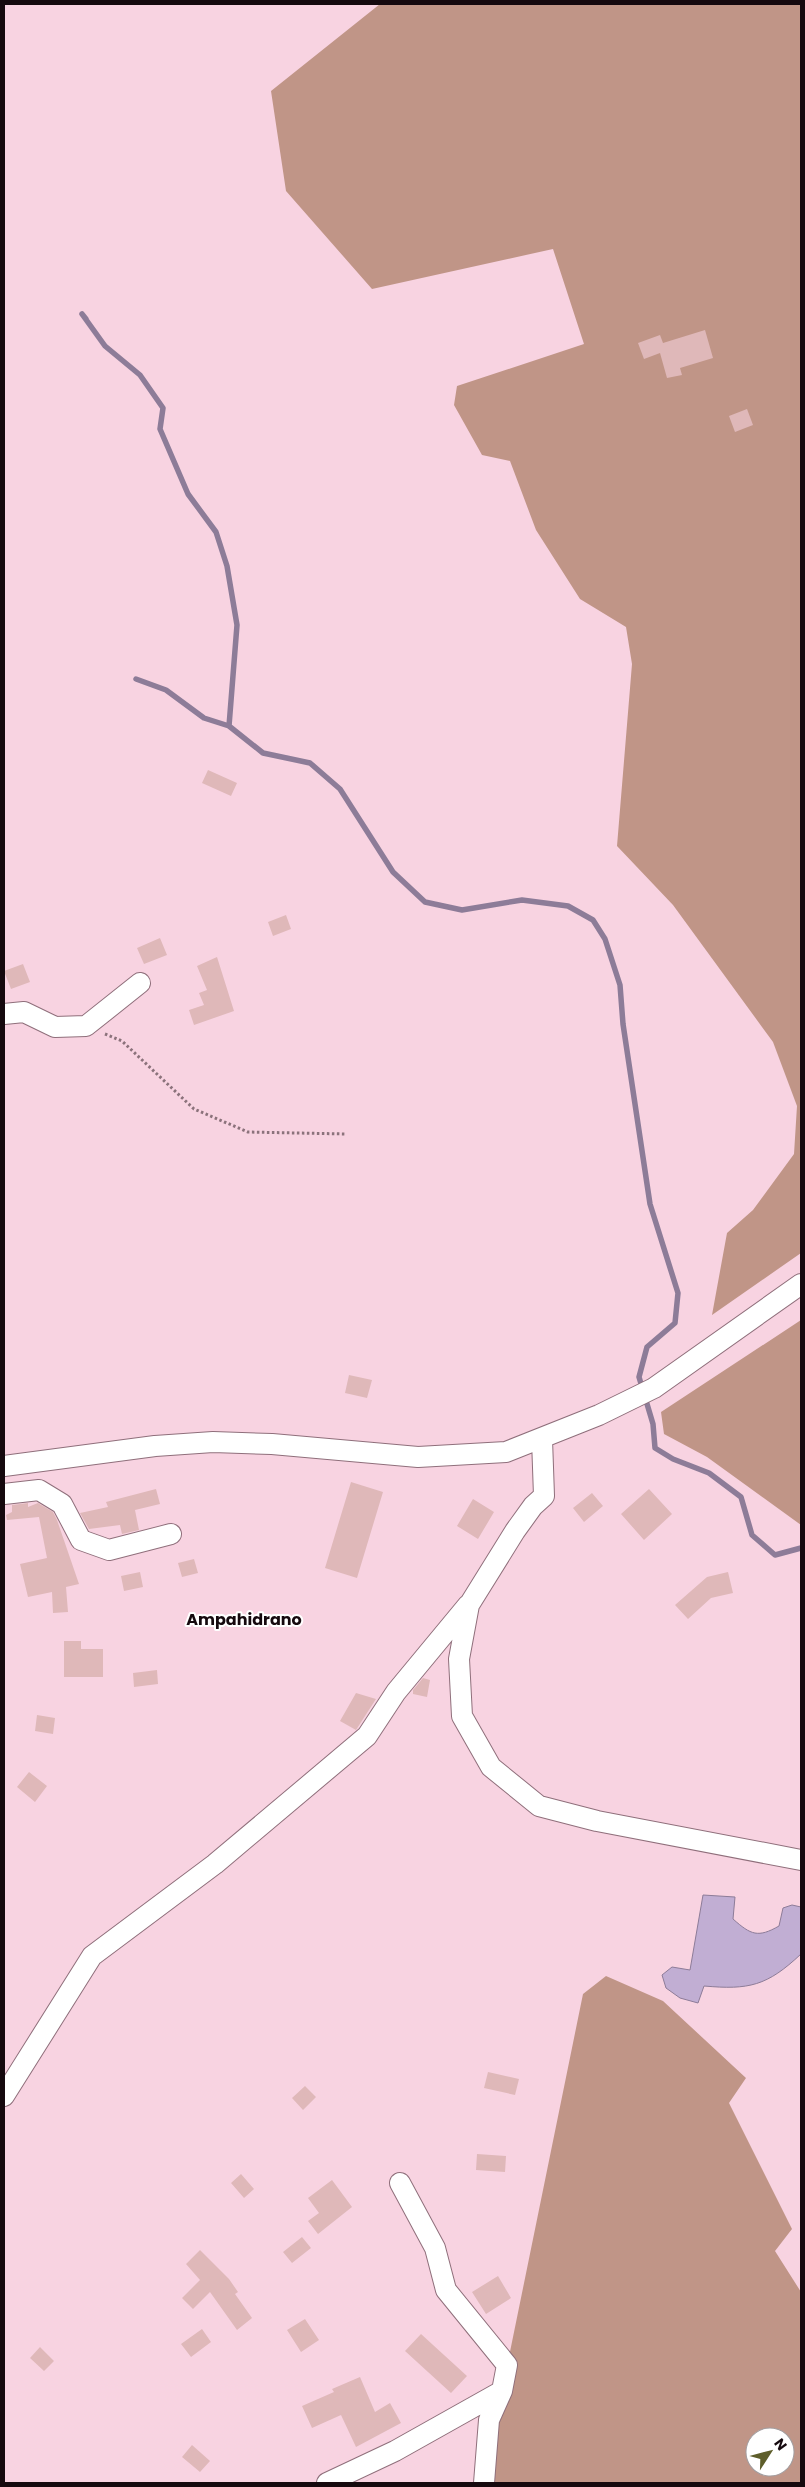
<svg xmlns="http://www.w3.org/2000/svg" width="805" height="2487" font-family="Poppins,sans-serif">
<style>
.forest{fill:#c09587;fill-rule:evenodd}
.water{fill:#c1aed3;stroke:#8d7c98}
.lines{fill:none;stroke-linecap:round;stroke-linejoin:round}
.stream{stroke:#8d7c98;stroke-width:5.5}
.building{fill:#dfb8b9}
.minor-casing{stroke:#8f6f7b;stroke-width:22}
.path{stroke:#8b727b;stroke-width:3;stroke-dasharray:2.5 2.5;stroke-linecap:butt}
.minor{stroke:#fff;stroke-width:20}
.labels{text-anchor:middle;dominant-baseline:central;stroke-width:4;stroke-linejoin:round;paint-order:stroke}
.neighbourhood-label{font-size:16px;font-weight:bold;fill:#15090e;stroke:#fff}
</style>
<rect width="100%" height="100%" fill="#f8d3e1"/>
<path class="forest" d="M 380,4 L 801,4 L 801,1253 L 712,1315 L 727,1233 L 753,1210 L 794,1154 L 797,1106 L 773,1042 L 673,905 L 617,846 L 632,664 L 626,627 L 580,599 L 536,530 L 510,461 L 482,455 L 454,405 L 457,386 L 584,344 L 553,249 L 372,289 L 286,191 L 271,91 Z
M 801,1320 L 801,1525 L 707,1457 L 664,1434 L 661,1412 Z
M 606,1976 L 663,2001 L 746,2078 L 729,2103 L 792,2229 L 775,2251 L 801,2292 L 801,2483 L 487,2483 L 502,2391 L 583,1994 ZM 755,2437 L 785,2437 L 785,2467 L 755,2467 Z"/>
<path class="water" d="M 703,1895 L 735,1897 L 733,1919 C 751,1935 758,1938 779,1926 L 783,1908 L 792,1905 L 801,1907 L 801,1954 C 767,1986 749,1990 704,1986 L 698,2003 L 680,1998 L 666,1988 L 662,1975 L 672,1967 L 690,1970 Z"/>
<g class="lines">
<path class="stream" d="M 86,319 L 82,314 L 105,346 L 140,375 L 163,408 L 160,429 L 188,494 L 216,532 L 227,566 L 237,625 L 229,726
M 136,679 L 166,690 L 204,718 L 229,726 L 263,753 L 310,763 L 340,789 L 393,872 L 425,902 L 462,910 L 522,900 L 568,906 L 593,920 L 605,939 L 620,985 L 623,1024 L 650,1204 L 678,1293 L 675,1323 L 647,1347 L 639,1377 L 653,1424 L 655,1448 L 673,1459 L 709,1473 L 741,1497 L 752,1535 L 775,1555 L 801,1548"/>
</g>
<path class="building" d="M 705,330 L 713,358 L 680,368 L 682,375 L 667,378 L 660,353 L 644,359 L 638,343 L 660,335 L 663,343 Z
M 747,409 L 753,425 L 735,432 L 729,416 Z
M 208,770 L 237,783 L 231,796 L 202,783 Z
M 286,915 L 291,929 L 273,936 L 268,922 Z
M 160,938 L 167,955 L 144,964 L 137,948 Z
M 217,957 L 234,1011 L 194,1025 L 189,1010 L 204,1005 L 199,993 L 207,990 L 197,966 Z
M 23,964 L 30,982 L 11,989 L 4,971 Z
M 349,1375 L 372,1380 L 367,1398 L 345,1393 Z
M 351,1482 L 383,1492 L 357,1578 L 325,1568 Z
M 156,1489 L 160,1504 L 135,1510 L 139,1530 L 122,1534 L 120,1525 L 89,1529 L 80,1513 L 108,1507 L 106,1502 Z
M 649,1489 L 672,1514 L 644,1540 L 621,1514 Z
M 592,1493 L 603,1506 L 584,1522 L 573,1508 Z
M 473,1499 L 494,1512 L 478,1539 L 457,1526 Z
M 28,1503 L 28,1507 L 38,1503 L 53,1512 L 57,1520 L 79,1584 L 66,1587 L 68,1612 L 53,1613 L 52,1592 L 28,1597 L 20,1564 L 47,1558 L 39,1517 L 7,1520 L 6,1515 L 12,1512 L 12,1505 Z
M 194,1559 L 198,1573 L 182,1577 L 178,1563 Z
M 140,1572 L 143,1587 L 124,1591 L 121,1576 Z
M 728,1572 L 733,1593 L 711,1598 L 688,1619 L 675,1605 L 707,1577 Z
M 64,1641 L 81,1641 L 81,1649 L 103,1649 L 103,1677 L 64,1677 Z
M 157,1670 L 158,1684 L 134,1687 L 133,1673 Z
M 423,1678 L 430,1680 L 427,1697 L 413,1694 L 413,1690 Z
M 356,1693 L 376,1699 L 356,1730 L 340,1721 Z
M 37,1715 L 55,1718 L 53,1734 L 35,1731 Z
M 29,1772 L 47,1786 L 35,1802 L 17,1787 Z
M 488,2072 L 519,2079 L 515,2095 L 484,2088 Z
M 305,2086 L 316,2097 L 303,2110 L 292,2098 Z
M 477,2154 L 506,2156 L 505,2172 L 476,2170 Z
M 241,2174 L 254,2189 L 244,2198 L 231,2183 Z
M 332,2180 L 352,2207 L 318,2234 L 308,2221 L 319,2213 L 308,2198 Z
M 302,2237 L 311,2248 L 292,2263 L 283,2252 Z
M 200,2250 L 229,2279 L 238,2292 L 235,2294 L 252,2318 L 237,2330 L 210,2292 L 193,2309 L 182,2298 L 200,2280 L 186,2264 Z
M 498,2276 L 511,2298 L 486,2314 L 472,2292 Z
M 305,2319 L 319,2340 L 301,2352 L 287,2330 Z
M 202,2329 L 211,2342 L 191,2357 L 181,2344 Z
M 421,2334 L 467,2376 L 451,2393 L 405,2351 Z
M 40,2347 L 54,2361 L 44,2371 L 30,2358 Z
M 360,2377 L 375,2412 L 390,2403 L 401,2423 L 356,2447 L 341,2415 L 312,2428 L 302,2406 L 334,2392 L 332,2389 Z
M 192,2445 L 210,2461 L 200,2472 L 182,2457 Z"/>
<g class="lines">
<defs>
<path id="minor" d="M 4,1014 L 24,1012 L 55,1027 L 86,1026 L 140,983
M 542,1439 L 544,1496 L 533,1506 L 515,1531 L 469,1605 L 459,1659 L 462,1716 L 491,1767 L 539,1806 L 597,1821 L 801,1860
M 4,1466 L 155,1446 L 213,1442 L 272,1444 L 418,1457 L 506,1452 L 599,1415 L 654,1388 L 801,1284
M 4,1494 L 39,1490 L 62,1504 L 81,1540 L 109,1550 L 171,1534
M 4,2096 L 92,1956 L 215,1864 L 367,1736 L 396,1692 L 468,1605
M 400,2183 L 435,2248 L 446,2290 L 507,2365 L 502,2391 L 489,2420 L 484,2483
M 327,2483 L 395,2451 L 502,2391"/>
</defs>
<use href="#minor" class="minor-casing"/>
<path class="path" d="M 105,1034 L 122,1041 L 194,1109 L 248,1132 L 346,1134"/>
<use href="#minor" class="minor"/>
</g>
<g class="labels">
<g class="neighbourhood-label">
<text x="244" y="1619">Ampahidrano</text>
</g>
</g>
<rect width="805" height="2487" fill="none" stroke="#15090e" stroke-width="10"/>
<g transform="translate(770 2452) rotate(54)"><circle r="24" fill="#ffffff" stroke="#a19d9f"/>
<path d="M0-4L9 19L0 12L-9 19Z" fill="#5e5e2b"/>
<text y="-8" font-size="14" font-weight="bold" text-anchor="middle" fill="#15090e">N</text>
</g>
</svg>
